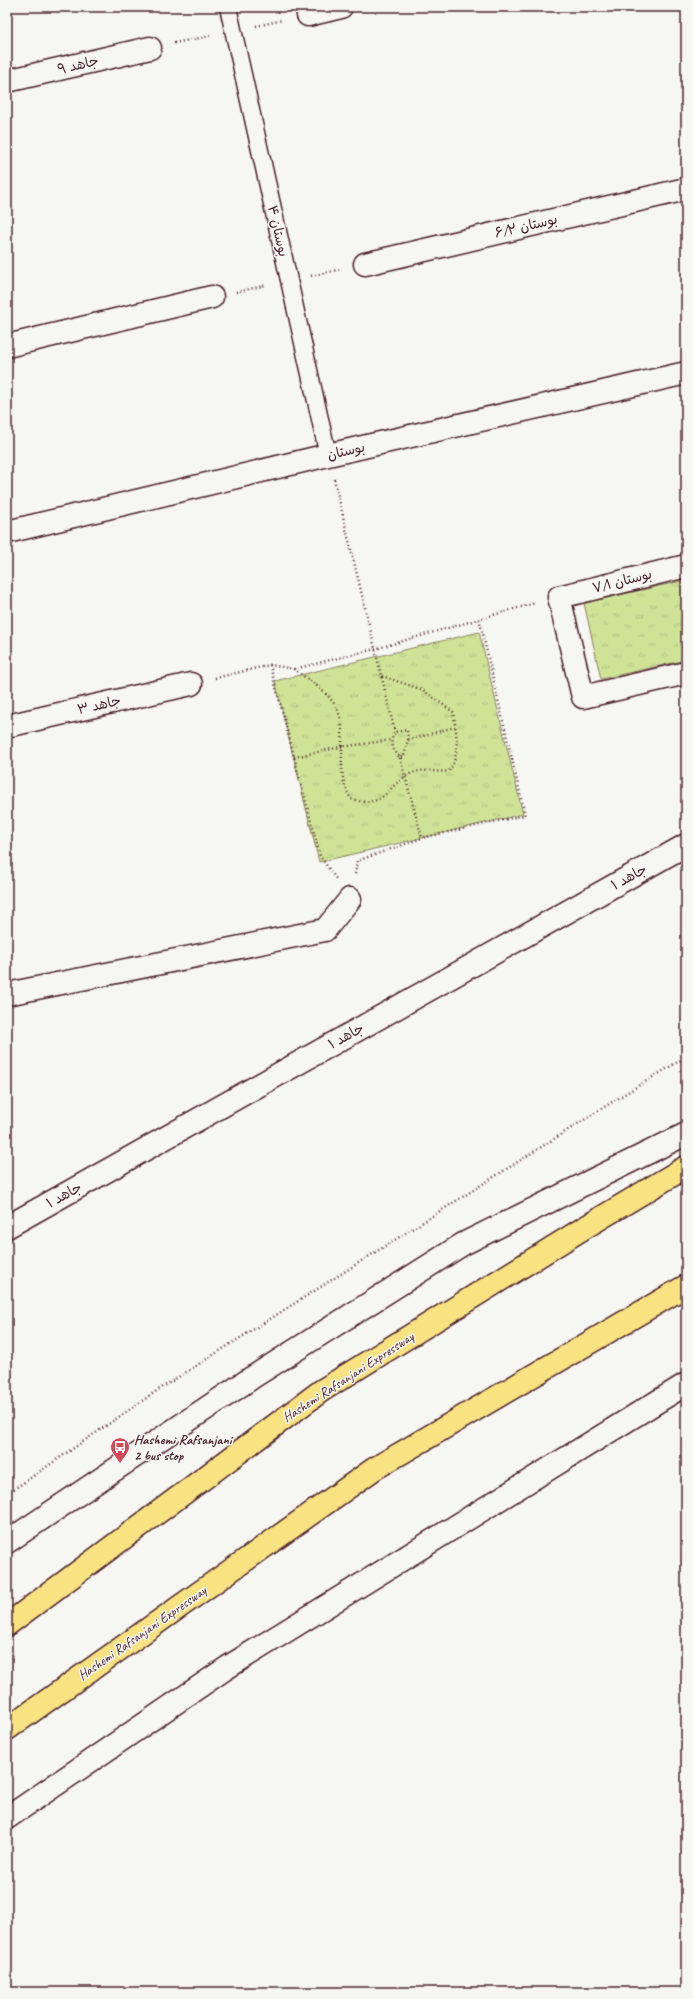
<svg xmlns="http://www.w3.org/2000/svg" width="693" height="1999" font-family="Caveat,'Playpen Sans Arabic',sans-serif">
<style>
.grass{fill:url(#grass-tufts);stroke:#8c8161}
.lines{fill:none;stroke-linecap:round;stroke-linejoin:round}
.lane-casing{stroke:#4a1f2b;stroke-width:19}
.street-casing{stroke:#4a1f2b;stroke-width:25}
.secondary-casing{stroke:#4a1f2b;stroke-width:25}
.highway-casing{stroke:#4a1f2b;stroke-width:25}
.path{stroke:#4a1f2b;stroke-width:2.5;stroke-dasharray:1 3;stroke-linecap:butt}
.lane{stroke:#f6f6f2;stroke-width:16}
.street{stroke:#f6f6f2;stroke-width:22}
.secondary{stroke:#f6f6f2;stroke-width:22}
.highway{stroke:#f8e281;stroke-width:22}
.labels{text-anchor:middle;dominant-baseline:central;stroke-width:3;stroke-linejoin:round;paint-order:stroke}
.street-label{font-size:14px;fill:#4a1f2b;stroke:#f6f6f2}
.poi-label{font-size:14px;font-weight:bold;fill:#4a1f2b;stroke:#f6f6f2;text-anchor:start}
</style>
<defs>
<pattern id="grass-tufts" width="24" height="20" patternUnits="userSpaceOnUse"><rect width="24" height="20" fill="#cfe397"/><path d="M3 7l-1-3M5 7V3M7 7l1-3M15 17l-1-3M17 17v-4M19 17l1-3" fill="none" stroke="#b3c282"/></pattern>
</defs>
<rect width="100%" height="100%" fill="#f6f6f2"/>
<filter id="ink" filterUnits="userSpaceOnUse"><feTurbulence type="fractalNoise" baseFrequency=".025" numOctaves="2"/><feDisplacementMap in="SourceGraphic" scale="8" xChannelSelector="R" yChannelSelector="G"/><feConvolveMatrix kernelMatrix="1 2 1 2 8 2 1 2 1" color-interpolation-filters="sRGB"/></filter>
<g filter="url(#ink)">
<path class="grass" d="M 686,580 L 686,660 L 601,679 L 584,603 Z
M 479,632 L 523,814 L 319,862 L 275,681 Z"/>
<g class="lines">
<defs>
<path id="lane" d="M 228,7 L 328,455"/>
<path id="street" d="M 308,15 L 341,7
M 7,81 L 150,48
M 365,264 L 686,189
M 7,346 L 212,297
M 7,532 L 328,455 L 686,373
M 686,566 L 559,597 L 583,697 L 686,673
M 7,726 L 191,684
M 7,994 L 325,930 L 350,899"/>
<path id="secondary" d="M 7,1227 L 686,845
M 7,1542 L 253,1377 L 463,1244 L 686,1134
M 7,1818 L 228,1667 L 686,1384"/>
<path id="highway" d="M 7,1625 L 321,1391 L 584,1228 L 686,1167
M 7,1729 L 374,1469 L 686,1286"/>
</defs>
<use href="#lane" class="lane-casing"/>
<use href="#street" class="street-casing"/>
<use href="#secondary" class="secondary-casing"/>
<use href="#highway" class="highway-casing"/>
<path class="path" d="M 256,26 L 283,20
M 174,43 L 210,36
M 311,276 L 341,269
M 236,292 L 267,285
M 334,479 L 395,732
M 270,665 L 320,856 L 336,879
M 294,669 C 309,681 330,692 338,711 C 349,739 333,769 351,799 C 388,810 386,784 412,773 C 424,768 437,773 449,771 C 461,755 456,730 453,712 L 423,690 L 382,676
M 215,678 L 270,665 L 294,669 L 375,649 L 535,603
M 408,740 L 455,727
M 294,757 L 341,747 L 391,740 L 394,750 L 400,758 L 404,756 L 408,740 L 407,730 L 395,732 L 391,740
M 400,758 L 422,838
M 355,874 L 357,861 L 422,838 L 525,815 L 479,618
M 7,1494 L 158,1390 L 628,1092 L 686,1057"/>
<use href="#lane" class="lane"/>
<use href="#street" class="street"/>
<use href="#secondary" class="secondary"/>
<use href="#highway" class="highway"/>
</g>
</g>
<defs>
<symbol id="bus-pin" viewBox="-11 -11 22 30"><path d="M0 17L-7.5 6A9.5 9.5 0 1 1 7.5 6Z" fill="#d1495b" stroke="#f6f6f2"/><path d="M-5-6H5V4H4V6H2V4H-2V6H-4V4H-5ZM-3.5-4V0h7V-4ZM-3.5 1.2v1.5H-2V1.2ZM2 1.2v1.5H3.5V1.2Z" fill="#fff"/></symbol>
</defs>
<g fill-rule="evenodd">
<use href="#bus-pin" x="109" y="1436" width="22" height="30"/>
</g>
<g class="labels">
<g class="street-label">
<text transform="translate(78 65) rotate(-13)">جاهد ۹</text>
<text transform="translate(526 226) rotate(-13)">بوستان ۶/۲</text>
<text transform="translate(278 231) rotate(77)">بوستان ۴</text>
<text transform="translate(346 451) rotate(-13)">بوستان</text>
<text transform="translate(622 581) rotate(-14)">بوستان ۷/۱</text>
<text transform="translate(99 705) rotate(-13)">جاهد ۳</text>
<text transform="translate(629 877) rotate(-29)">جاهد ۱</text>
<text transform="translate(346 1036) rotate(-29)">جاهد ۱</text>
<text transform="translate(64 1195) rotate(-29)">جاهد ۱</text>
<text transform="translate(348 1377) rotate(-33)">Hashemi Rafsanjani Expressway</text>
<text transform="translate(142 1633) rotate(-35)">Hashemi Rafsanjani Expressway</text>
</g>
<g class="poi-label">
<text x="134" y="1439">Hashemi Rafsanjani<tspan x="134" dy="16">2 bus stop</tspan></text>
</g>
</g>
<rect width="693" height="1999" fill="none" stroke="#f6f6f2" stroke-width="24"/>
<rect x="12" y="12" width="669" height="1975" fill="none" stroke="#4a1f2b" stroke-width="1.5" filter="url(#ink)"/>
</svg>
